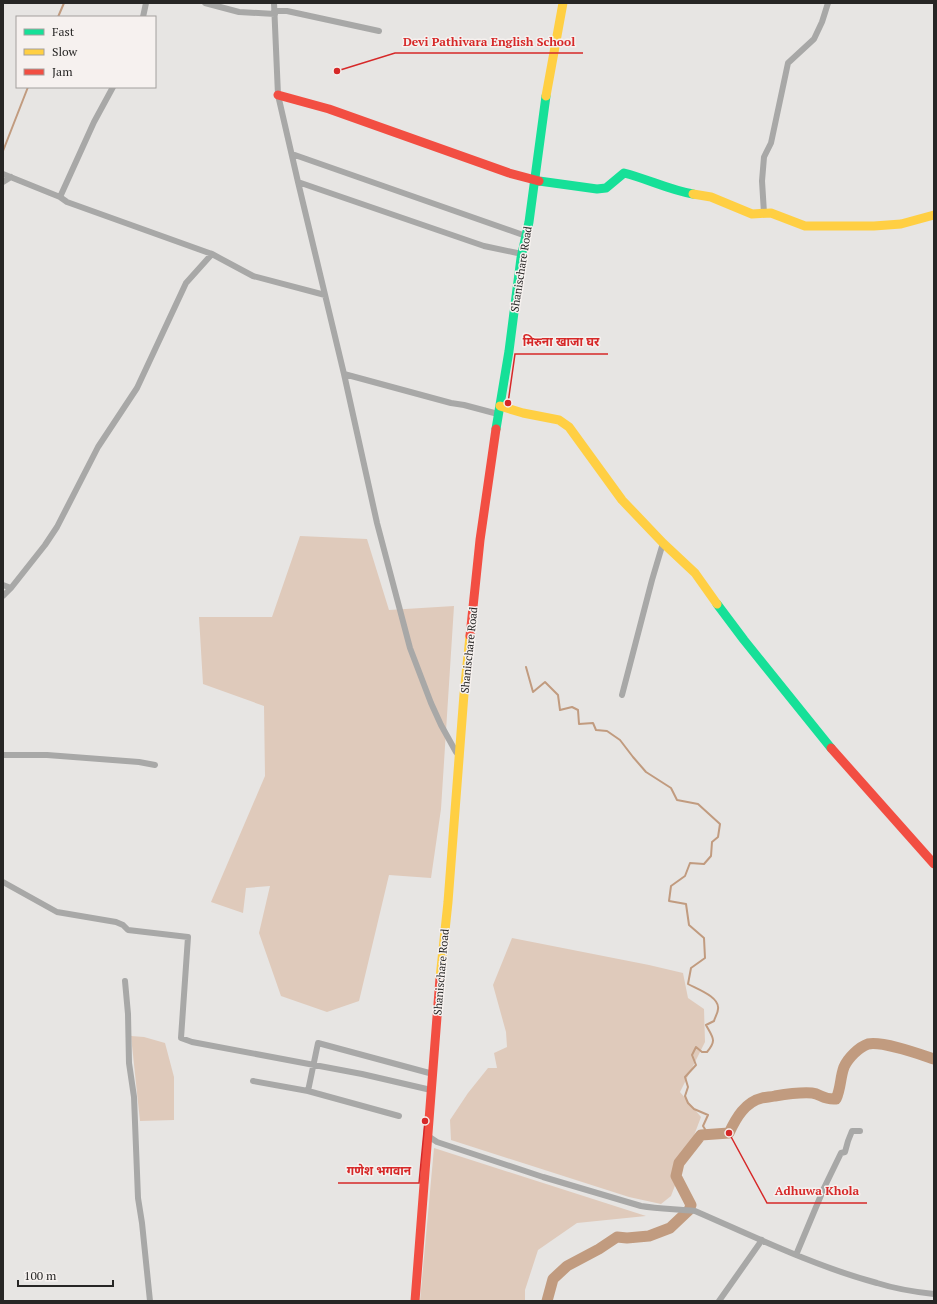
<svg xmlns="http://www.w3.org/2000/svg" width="937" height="1304" font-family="'PT Serif','Noto Sans Devanagari',serif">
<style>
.green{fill:#dfcabb}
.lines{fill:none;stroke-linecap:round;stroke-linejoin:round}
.stream{stroke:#c19b7f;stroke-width:2}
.river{stroke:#c19b7f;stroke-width:11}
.street{stroke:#a8a8a7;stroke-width:6}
.fast{stroke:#16e098;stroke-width:9}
.slow{stroke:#ffcf43;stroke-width:9}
.jam{stroke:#f24e42;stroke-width:9}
.labels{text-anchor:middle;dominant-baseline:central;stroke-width:3;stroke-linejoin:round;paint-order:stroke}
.street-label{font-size:11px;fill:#272625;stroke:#f6f1ef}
.leader{fill:none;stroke:#d62828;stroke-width:1.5}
.callout-dot{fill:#d62828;stroke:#f6f1ef;stroke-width:1.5}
.callout-label{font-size:12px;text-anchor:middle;font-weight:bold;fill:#d62828;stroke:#f6f1ef;stroke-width:3;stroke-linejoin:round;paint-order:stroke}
</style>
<rect width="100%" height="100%" fill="#e7e5e3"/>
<path class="green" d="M 300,536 L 367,539 L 389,610 L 454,606 L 441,809 L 431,878 L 389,875 L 359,1001 L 327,1012 L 281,996 L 259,933 L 270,886 L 246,888 L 243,913 L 211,902 L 265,776 L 264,706 L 203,684 L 199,617 L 272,617 Z
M 512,938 L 649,965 L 683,973 L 688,998 L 704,1009 L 705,1042 L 680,1092 L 701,1117 L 671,1196 L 661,1204 L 629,1197 L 451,1140 L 450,1120 L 468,1093 L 488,1068 L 497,1068 L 494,1053 L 507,1047 L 506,1032 L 493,985 Z
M 131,1036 L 144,1037 L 165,1043 L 174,1077 L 174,1120 L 140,1121 Z
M 434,1148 L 646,1216 L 577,1223 L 538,1250 L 525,1290 L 525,1301 L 420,1301 Z"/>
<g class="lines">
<path class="stream" d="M 58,17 L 64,3
M 3,151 L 28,87
M 526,667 L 533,692 L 545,682 L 558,695 L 560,710 L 572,707 L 578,710 L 579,724 L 593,723 L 596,730 L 607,731 L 620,740 L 633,757 L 646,772 L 671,788 L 677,800 L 698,804 L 720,824 L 718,837 L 712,842 L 711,856 L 704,864 L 690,863 L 685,876 L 671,886 L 669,901 L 686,904 L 689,925 L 704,938 L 705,958 L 691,968 L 688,984 C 697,989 720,997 718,1009 C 718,1013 715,1017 714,1021 L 706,1025 C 713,1038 717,1040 707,1052 L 702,1052 L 696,1047 L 692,1055 L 696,1065 L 685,1077 L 688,1087 L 685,1096 L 688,1103 L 694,1109 L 708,1115 L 703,1126 L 708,1134"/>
<path class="river" d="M 547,1301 L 553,1279 L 567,1266 L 599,1249 L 617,1237 L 627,1238 L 649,1236 L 670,1228 L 689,1210 L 691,1205 L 676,1176 L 679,1163 L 701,1135 L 729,1133 C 736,1118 745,1102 762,1098 C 766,1097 771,1097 775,1096 C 787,1094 799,1092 812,1093 C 821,1094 823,1100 836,1099 C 841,1088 840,1078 844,1067 C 848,1058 859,1047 868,1044 C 883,1041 919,1054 934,1059"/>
<path class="street" d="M 205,3 L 239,12 L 275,14
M 274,3 L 278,95 L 298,182 L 344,374
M 275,11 L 287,11 L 379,31
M 143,17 L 146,3
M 292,154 L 526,236
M 3,174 L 60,197 L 67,202 L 212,254 L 253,276 L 325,295
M 3,182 L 11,177
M 298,182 L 484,246 L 522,254
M 60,197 L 94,122 L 113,87
M 764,213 L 762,181 L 764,157 L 771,143 L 788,63 L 814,39 L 822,22 L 828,3
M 3,585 L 11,588
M 3,596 L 11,588 L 45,545 L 57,527 L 98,447 L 137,388 L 186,283 L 212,254
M 622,695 L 652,580 L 663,543
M 3,755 L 47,755 L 139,762 L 155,765
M 460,757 L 456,752 L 441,725 L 431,703 L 410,648 L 377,523 L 344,374 L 451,403 L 464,405 L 498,414
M 3,882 L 57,912 L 116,922 L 123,925 L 128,930 L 188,937 L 181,1038 L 192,1042 L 362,1074 L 431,1090
M 125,981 L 128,1014 L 129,1063 L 134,1097 L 138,1198 L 142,1223 L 150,1301
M 253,1081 L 308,1091
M 399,1116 L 308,1091 L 318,1043 L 433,1074
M 428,1136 L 437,1142 L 543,1177 L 641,1206 C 659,1209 677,1209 695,1211 C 755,1237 814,1266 877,1283 C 896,1289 915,1292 934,1294
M 796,1255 L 824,1188 L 841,1153 L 845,1152 L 848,1141 L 852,1131 L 860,1131
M 719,1301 L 762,1240"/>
<path class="fast" d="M 539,181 L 597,189 L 606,188 L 624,173 C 648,179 669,190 693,194
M 496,429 L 509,351 L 521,258 L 529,222 L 546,96
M 717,604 L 744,640 L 831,748"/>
<path class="slow" d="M 546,96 L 563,3
M 693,194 L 711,197 L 752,214 L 771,213 L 805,226 L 874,226 L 901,224 L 934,215
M 500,406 L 523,413 L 559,420 L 569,427 L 622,500 L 663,543 L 695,573 L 717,604
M 440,978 L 448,902 L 464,694 L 470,636"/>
<path class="jam" d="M 278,95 L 329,109 L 509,173 L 539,181
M 470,636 L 480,540 L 496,429
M 831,748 L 934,864
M 415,1301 L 440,978"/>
</g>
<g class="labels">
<g class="street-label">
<text transform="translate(521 269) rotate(-81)">Shanischare Road</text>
<text transform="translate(469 650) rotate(-84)">Shanischare Road</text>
<text transform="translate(441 972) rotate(-85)">Shanischare Road</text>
</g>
</g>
<path class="leader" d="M337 71L395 53H583M508 403L515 354H608M425 1121L419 1183H338M729 1133L767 1203H867"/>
<g class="callout-dot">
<circle cx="337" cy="71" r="4"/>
<circle cx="508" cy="403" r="4"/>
<circle cx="425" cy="1121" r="4"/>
<circle cx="729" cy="1133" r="4"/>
</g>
<g class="callout-label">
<text x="489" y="46">Devi Pathivara English School</text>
<text x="561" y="346">मिरुना खाजा घर</text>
<text x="379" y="1175">गणेश भगवान</text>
<text x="817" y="1195">Adhuwa Khola</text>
</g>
<rect width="937" height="1304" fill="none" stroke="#272625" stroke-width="8"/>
<rect x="16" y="16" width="140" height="72" fill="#f6f1ef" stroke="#a3a09e"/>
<rect x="24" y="29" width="20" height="6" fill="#16e098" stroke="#a3a09e"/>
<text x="52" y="36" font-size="12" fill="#272625">Fast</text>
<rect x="24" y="49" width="20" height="6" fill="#ffcf43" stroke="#a3a09e"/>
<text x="52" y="56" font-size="12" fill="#272625">Slow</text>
<rect x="24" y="69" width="20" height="6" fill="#f24e42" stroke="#a3a09e"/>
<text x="52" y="76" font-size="12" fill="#272625">Jam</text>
<path d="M18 1280v6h95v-6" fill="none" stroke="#272625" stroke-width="2"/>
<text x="24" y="1280" font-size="12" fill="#272625" stroke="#f6f1ef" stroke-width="3" paint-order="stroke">100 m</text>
</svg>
